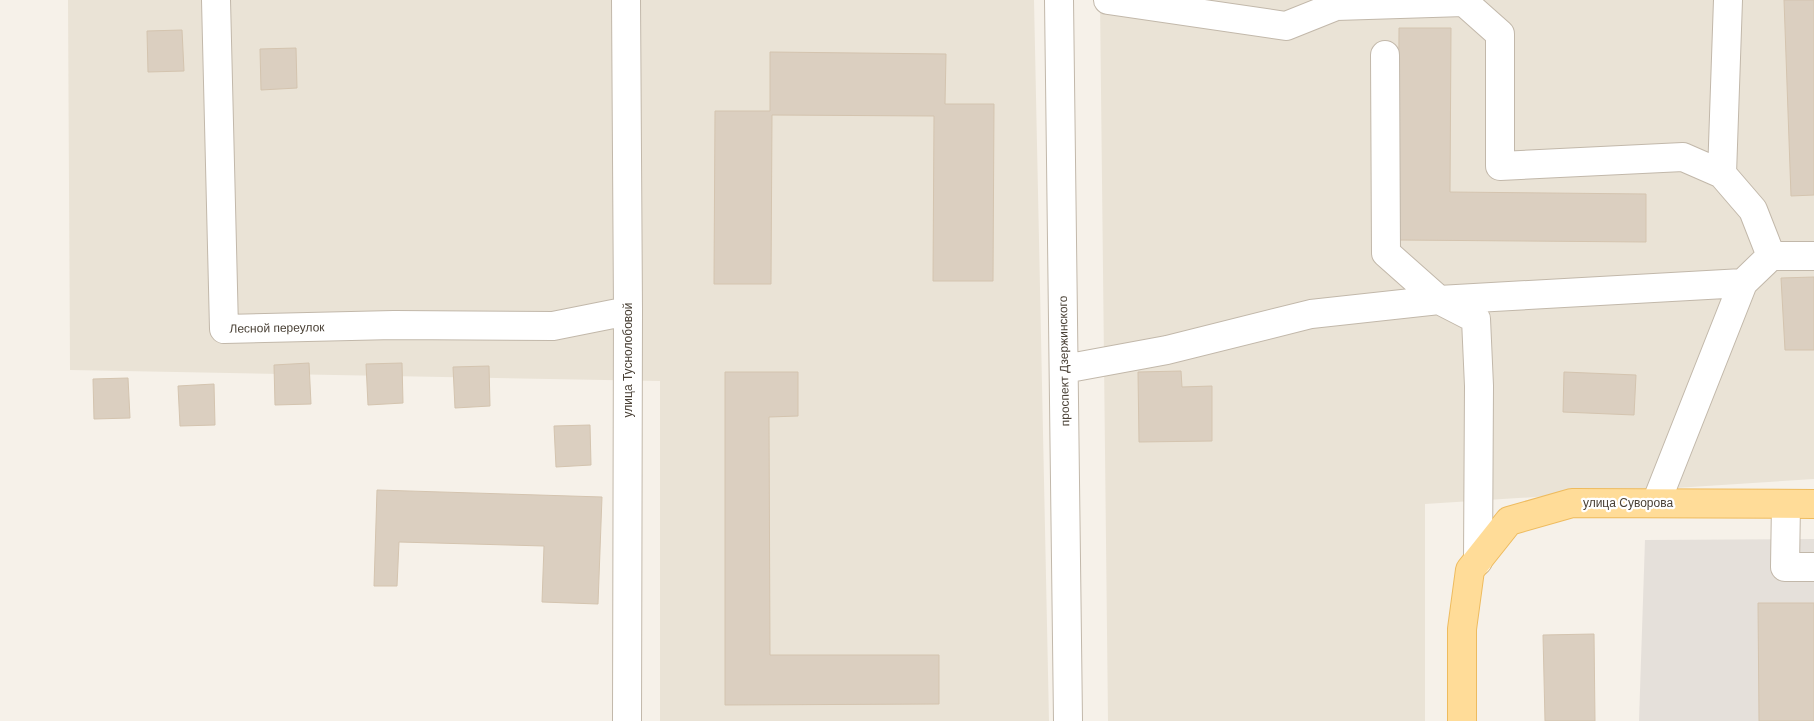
<svg xmlns="http://www.w3.org/2000/svg" width="1814" height="721" font-family="Arial,sans-serif">
<style>
.residential{fill:#eae3d6}
.industrial{fill:#e5e0da}
.building{fill:#dbcfc0;stroke:#d4c4af}
.lines{fill:none;stroke-linecap:round;stroke-linejoin:round}
.minor-casing{stroke:#c2b8aa;stroke-width:30}
.major-casing{stroke:#eebb5e;stroke-width:30}
.minor{stroke:#fff;stroke-width:28}
.major{stroke:#ffdc98;stroke-width:28}
.labels{text-anchor:middle;dominant-baseline:central;stroke-width:4.5;stroke-linejoin:round;paint-order:stroke}
.street-label{font-size:12px;fill:#4a4136;stroke:#fff}
</style>
<rect width="100%" height="100%" fill="#f6f1e9"/>
<path class="residential" d="M 68,0 L 1034,0 L 1049,721 L 660,721 L 660,381 L 70,370 Z
M 1100,0 L 1814,0 L 1814,479 L 1425,504 L 1425,721 L 1108,721 Z"/>
<path class="industrial" d="M 1814,539 L 1814,721 L 1639,721 L 1645,540 Z"/>
<path class="building" d="M 1784,0 L 1814,0 L 1814,195 L 1791,196 Z
M 1399,28 L 1451,28 L 1450,192 L 1646,194 L 1646,242 L 1398,240 Z
M 182,30 L 184,71 L 148,72 L 147,31 Z
M 296,48 L 297,88 L 261,90 L 260,49 Z
M 770,52 L 946,54 L 945,104 L 994,104 L 993,281 L 933,281 L 934,116 L 772,115 L 771,284 L 714,284 L 715,111 L 770,111 Z
M 1814,277 L 1814,350 L 1785,350 L 1781,278 Z
M 309,363 L 311,404 L 275,405 L 274,365 Z
M 402,363 L 403,403 L 368,405 L 366,364 Z
M 489,366 L 490,406 L 455,408 L 453,367 Z
M 1181,371 L 1182,387 L 1212,386 L 1212,441 L 1139,442 L 1138,372 Z
M 725,372 L 798,372 L 798,416 L 769,417 L 770,655 L 939,655 L 939,704 L 725,705 Z
M 1564,372 L 1636,375 L 1634,415 L 1563,412 Z
M 128,378 L 130,418 L 94,419 L 93,379 Z
M 214,384 L 215,425 L 180,426 L 178,386 Z
M 590,425 L 591,465 L 556,467 L 554,426 Z
M 377,490 L 602,497 L 598,604 L 542,602 L 544,546 L 399,542 L 397,586 L 374,586 Z
M 1758,603 L 1814,603 L 1814,721 L 1759,721 Z
M 1594,634 L 1595,721 L 1545,721 L 1543,635 Z"/>
<g class="lines">
<defs>
<path id="minor" d="M 216,0 L 224,329 L 394,325 L 553,326 L 628,311
M 626,0 L 628,311 L 627,721
M 1059,0 L 1068,721
M 1108,0 L 1286,26 L 1336,6 L 1464,2 L 1500,34 L 1500,166 L 1683,157 L 1722,174 L 1753,210 L 1771,256
M 1385,55 L 1386,253 L 1439,300 L 1476,319 L 1479,386 L 1478,561
M 1722,174 L 1728,0
M 1064,369 L 1167,350 L 1311,314 L 1439,300 L 1743,283
M 1656,503 L 1743,283 L 1771,256 L 1814,256
M 1786,504 L 1785,567 L 1814,567"/>
<path id="major" d="M 1462,721 L 1462,629 L 1470,570 L 1509,521 L 1572,503 L 1814,504"/>
</defs>
<use href="#minor" class="minor-casing"/>
<use href="#major" class="major-casing"/>
<use href="#minor" class="minor"/>
<use href="#major" class="major"/>
</g>
<g class="labels">
<g class="street-label">
<text transform="translate(277 328) rotate(-1)">Лесной переулок</text>
<text transform="translate(628 360) rotate(-90)">улица Туснолобовой</text>
<text transform="translate(1064 361) rotate(-91)">проспект Дзержинского</text>
<text x="1628" y="503">улица Суворова</text>
</g>
</g>
</svg>
